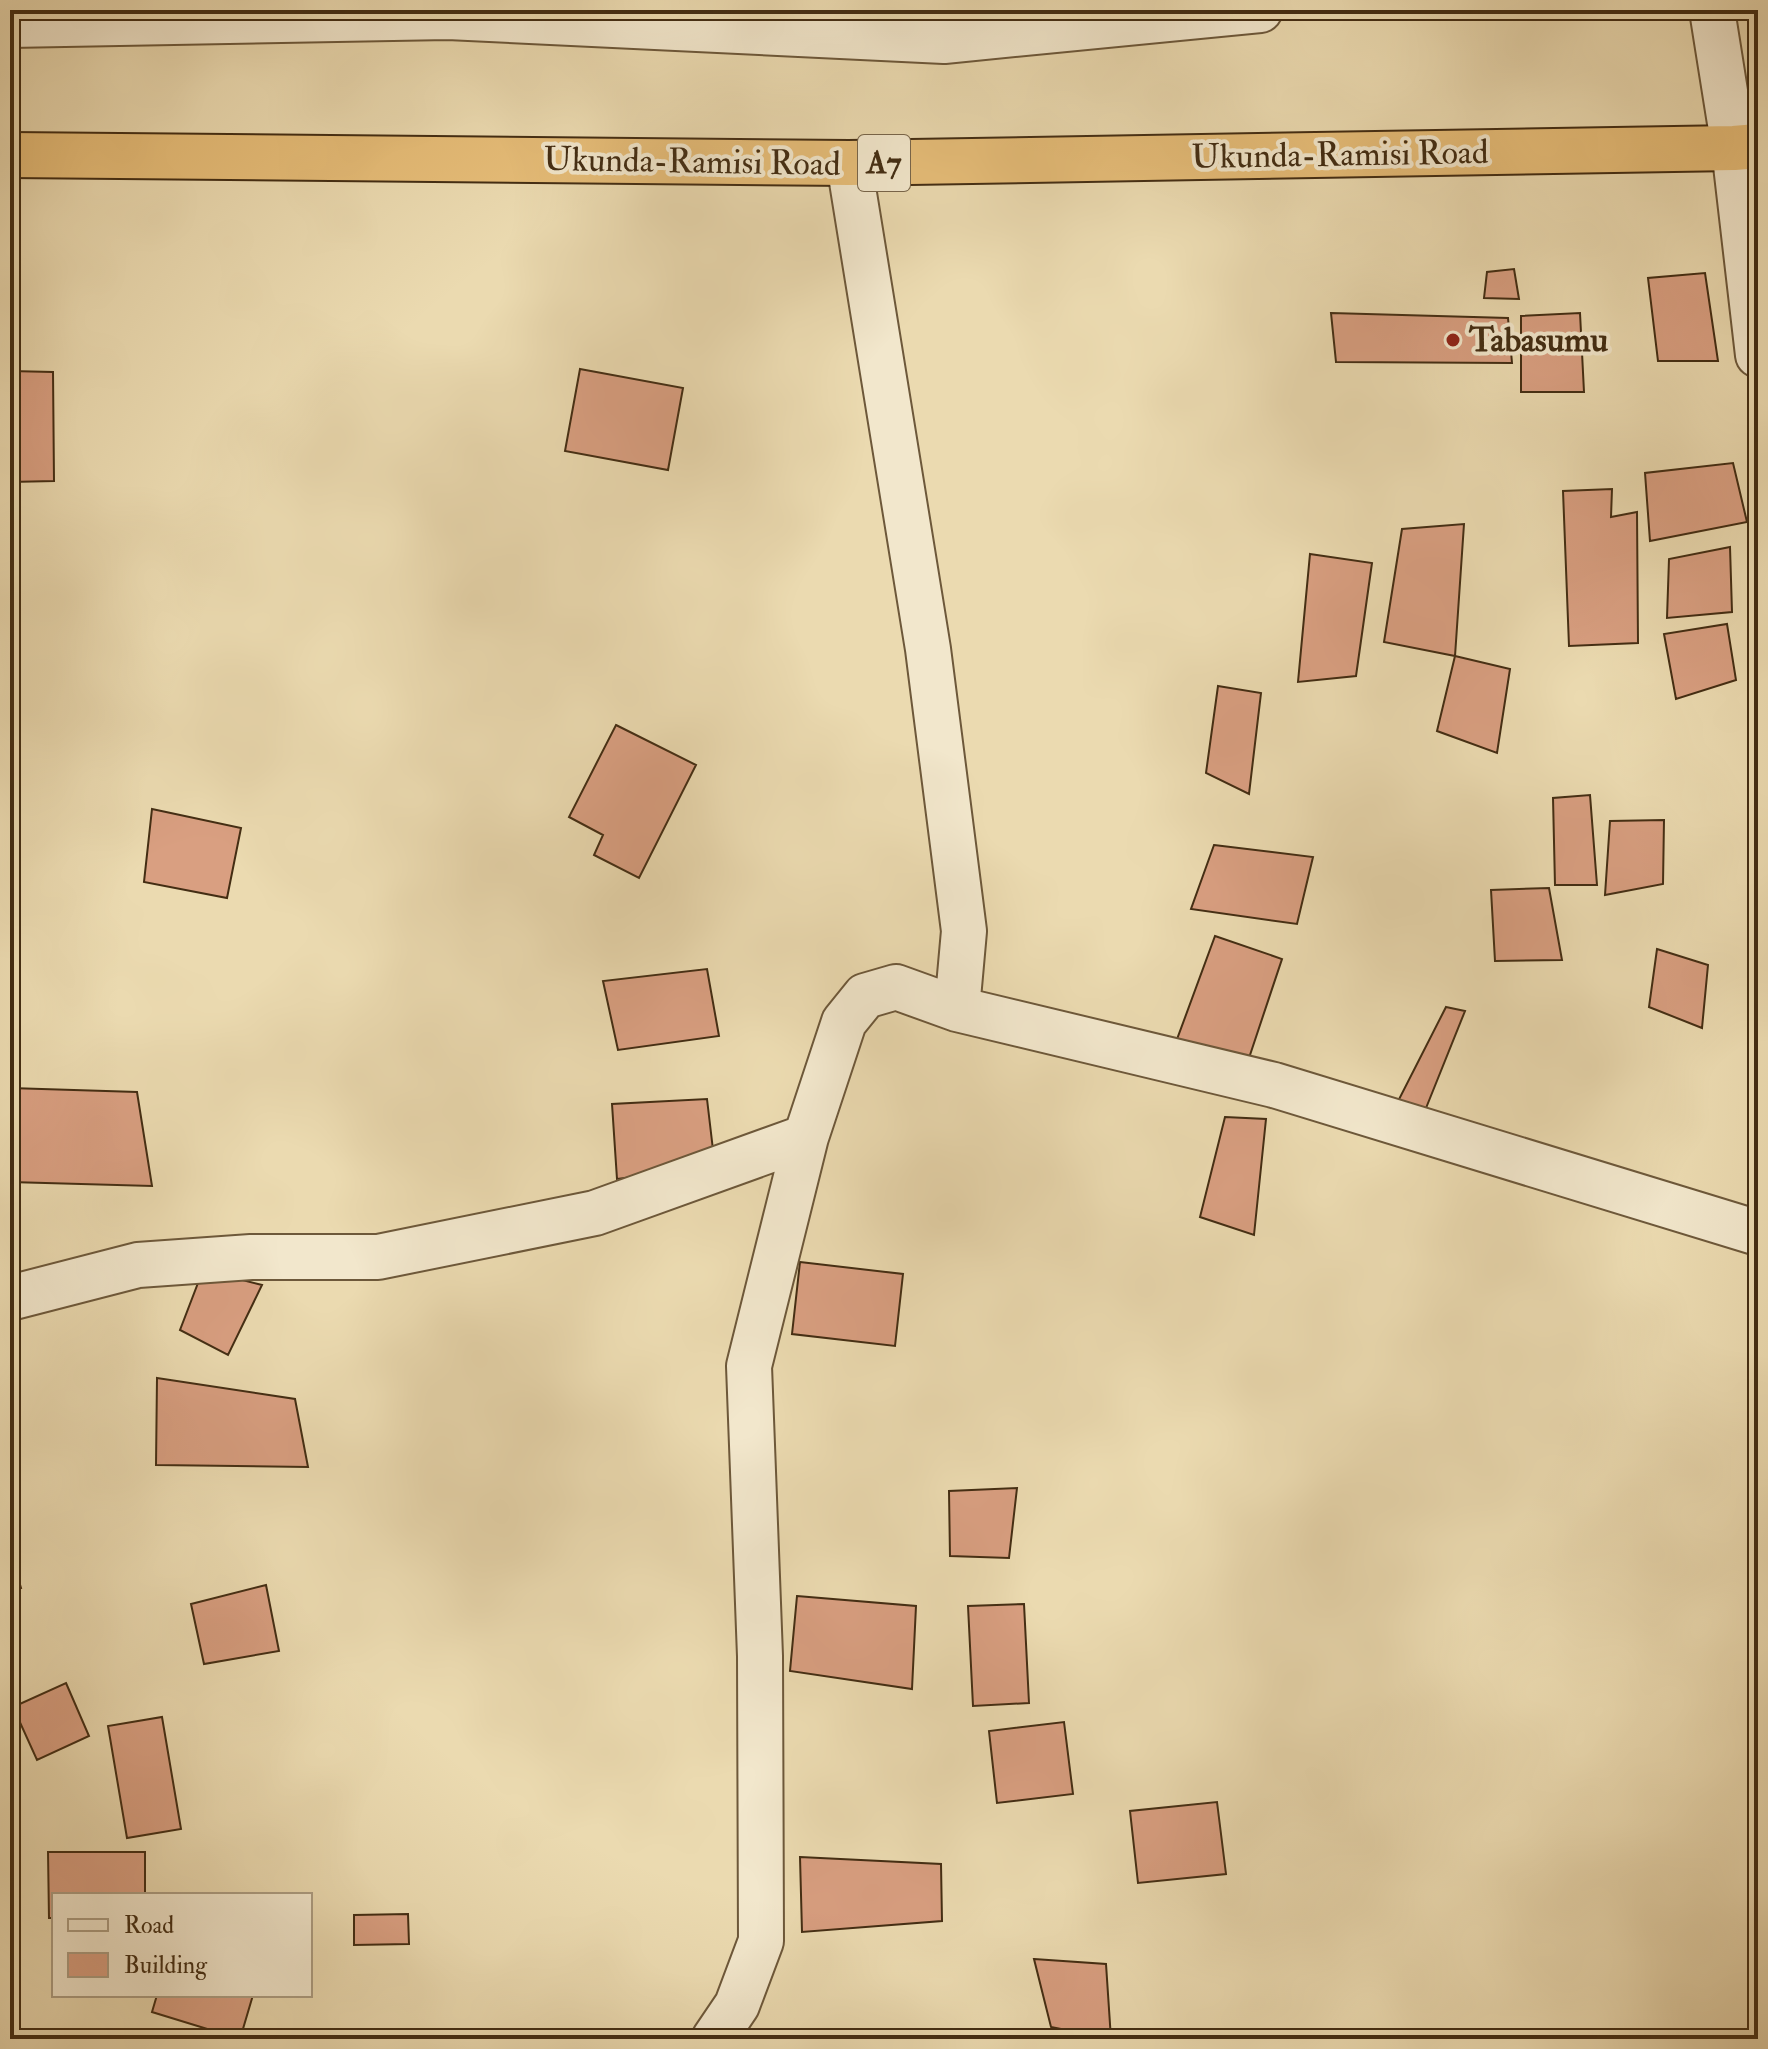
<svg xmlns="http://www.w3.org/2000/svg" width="1768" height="2049" font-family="'IM FELL Double Pica',serif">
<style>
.building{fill:#d99f81;stroke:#432d13;stroke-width:2}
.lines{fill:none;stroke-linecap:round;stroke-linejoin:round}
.minor-casing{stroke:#6d583a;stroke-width:48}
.highway-casing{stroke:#432d13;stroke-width:48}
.minor{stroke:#f2e7cc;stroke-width:44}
.highway{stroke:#e6bd78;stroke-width:44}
.poi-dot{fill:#8f2418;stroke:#f2e7cc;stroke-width:3}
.labels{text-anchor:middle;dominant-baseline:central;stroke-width:8;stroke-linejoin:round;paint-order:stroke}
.shield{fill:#f2e7cc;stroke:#78654a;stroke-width:2}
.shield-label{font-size:32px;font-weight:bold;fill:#432d13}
.street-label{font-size:34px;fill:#432d13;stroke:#f2e7cc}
.poi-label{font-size:34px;font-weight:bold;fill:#432d13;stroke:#f2e7cc;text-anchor:start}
</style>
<rect width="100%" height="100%" fill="#ebdab0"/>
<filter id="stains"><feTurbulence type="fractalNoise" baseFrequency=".0025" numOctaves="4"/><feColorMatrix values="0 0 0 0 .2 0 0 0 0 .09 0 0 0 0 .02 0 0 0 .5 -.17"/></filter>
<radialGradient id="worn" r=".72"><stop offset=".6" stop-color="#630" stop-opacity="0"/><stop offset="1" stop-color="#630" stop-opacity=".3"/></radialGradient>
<path class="building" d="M 1514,269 L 1519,299 L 1484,298 L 1487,272 Z
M 1705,273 L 1718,361 L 1658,361 L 1648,278 Z
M 1331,313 L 1508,318 L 1512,363 L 1336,362 Z
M 1580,313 L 1584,392 L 1521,392 L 1521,316 Z
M 580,369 L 683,388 L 668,470 L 565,451 Z
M 10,371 L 53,372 L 54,481 L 10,482 Z
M 1733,463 L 1747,522 L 1650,541 L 1645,473 Z
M 1612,489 L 1611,517 L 1637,512 L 1638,643 L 1569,646 L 1563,491 Z
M 1464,524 L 1455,656 L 1384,642 L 1402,529 Z
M 1730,547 L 1732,612 L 1667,618 L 1669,559 Z
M 1310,554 L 1372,563 L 1356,676 L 1298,682 Z
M 1727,624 L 1736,680 L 1676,699 L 1664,634 Z
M 1455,656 L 1510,669 L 1497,753 L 1437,731 Z
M 1218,686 L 1261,693 L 1249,794 L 1206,773 Z
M 616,725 L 696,765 L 639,878 L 594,855 L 603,835 L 569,817 Z
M 1590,795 L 1597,885 L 1555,885 L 1553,798 Z
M 152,809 L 241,828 L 227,898 L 144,882 Z
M 1664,820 L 1663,884 L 1605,895 L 1610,821 Z
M 1214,845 L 1313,857 L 1297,924 L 1191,909 Z
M 1549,888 L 1562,960 L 1495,961 L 1491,890 Z
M 1215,936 L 1282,959 L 1246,1067 L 1176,1042 Z
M 1657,949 L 1708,965 L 1702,1028 L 1649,1007 Z
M 707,969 L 719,1036 L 618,1050 L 603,981 Z
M 1446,1007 L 1465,1011 L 1418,1128 L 1391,1115 Z
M 10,1088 L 137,1092 L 152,1186 L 10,1182 Z
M 707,1099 L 715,1167 L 617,1179 L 612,1104 Z
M 1225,1117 L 1266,1119 L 1254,1235 L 1200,1217 Z
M 800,1262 L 903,1274 L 895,1346 L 792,1334 Z
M 203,1270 L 262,1285 L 228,1355 L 180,1330 Z
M 157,1378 L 295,1399 L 308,1467 L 156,1465 Z
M 1017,1488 L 1009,1558 L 950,1556 L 949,1491 Z
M 10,1550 L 21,1588 L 10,1591 Z
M 266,1585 L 279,1651 L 204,1664 L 191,1604 Z
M 797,1596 L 916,1606 L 912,1689 L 790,1671 Z
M 1024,1604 L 1029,1703 L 973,1706 L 968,1606 Z
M 66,1683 L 89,1736 L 37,1760 L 13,1707 Z
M 162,1717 L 181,1829 L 127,1838 L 108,1726 Z
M 1064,1722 L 1073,1794 L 997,1803 L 989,1731 Z
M 1217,1802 L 1226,1874 L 1138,1883 L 1130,1811 Z
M 48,1852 L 145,1852 L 145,1895 L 54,1895 L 54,1918 L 49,1918 Z
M 800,1857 L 941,1864 L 942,1921 L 802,1932 Z
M 408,1914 L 409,1944 L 354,1945 L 354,1915 Z
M 1034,1959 L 1106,1964 L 1111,2039 L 1051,2027 Z
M 157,1995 L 253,1995 L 240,2039 L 152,2012 Z"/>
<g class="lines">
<defs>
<path id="minor" d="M 1712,10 L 1734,148 L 1758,355
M 10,25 L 448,17 L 944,41 L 1260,10
M 849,163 L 928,649 L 964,931 L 957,1009
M 10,1298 L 138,1265 L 251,1257 L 378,1257 L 595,1213 L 806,1137
M 714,2039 L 737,2005 L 761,1941 L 760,1656 L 749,1366 L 806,1137 L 844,1022 L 865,996 L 896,987 L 957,1009 L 1274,1085 L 1758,1233"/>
<path id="highway" d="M 10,155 L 849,163 L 1734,148 L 1758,146"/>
</defs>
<use href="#minor" class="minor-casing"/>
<use href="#highway" class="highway-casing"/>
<use href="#minor" class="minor"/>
<use href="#highway" class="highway"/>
</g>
<circle class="poi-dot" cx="1453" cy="340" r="8"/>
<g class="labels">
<rect class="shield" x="858" y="135" width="52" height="56" rx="6"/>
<g class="shield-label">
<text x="884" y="163">A7</text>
</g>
<g class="street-label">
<text transform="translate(1340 155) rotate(-1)">Ukunda-Ramisi Road</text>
<text transform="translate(692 162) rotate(1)">Ukunda-Ramisi Road</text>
</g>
<g class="poi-label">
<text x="1469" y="340">Tabasumu</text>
</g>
</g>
<rect width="1768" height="2049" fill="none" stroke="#ebdab0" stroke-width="40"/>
<rect x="12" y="12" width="1744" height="2025" fill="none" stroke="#432d13" stroke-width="4"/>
<rect x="20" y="20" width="1728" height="2009" fill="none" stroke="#432d13" stroke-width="2"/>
<rect x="52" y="1893" width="260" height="104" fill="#f2e7cc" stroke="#ac9d82" stroke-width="2"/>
<rect x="68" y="1919" width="40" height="12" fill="#f2e7cc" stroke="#ac9d82" stroke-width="2"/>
<text x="124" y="1933" font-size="24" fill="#432d13">Road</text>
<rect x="68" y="1953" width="40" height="24" fill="#d99f81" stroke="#ac9d82" stroke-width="2"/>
<text x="124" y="1973" font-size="24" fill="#432d13">Building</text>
<rect width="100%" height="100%" filter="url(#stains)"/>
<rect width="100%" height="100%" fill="url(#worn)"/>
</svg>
